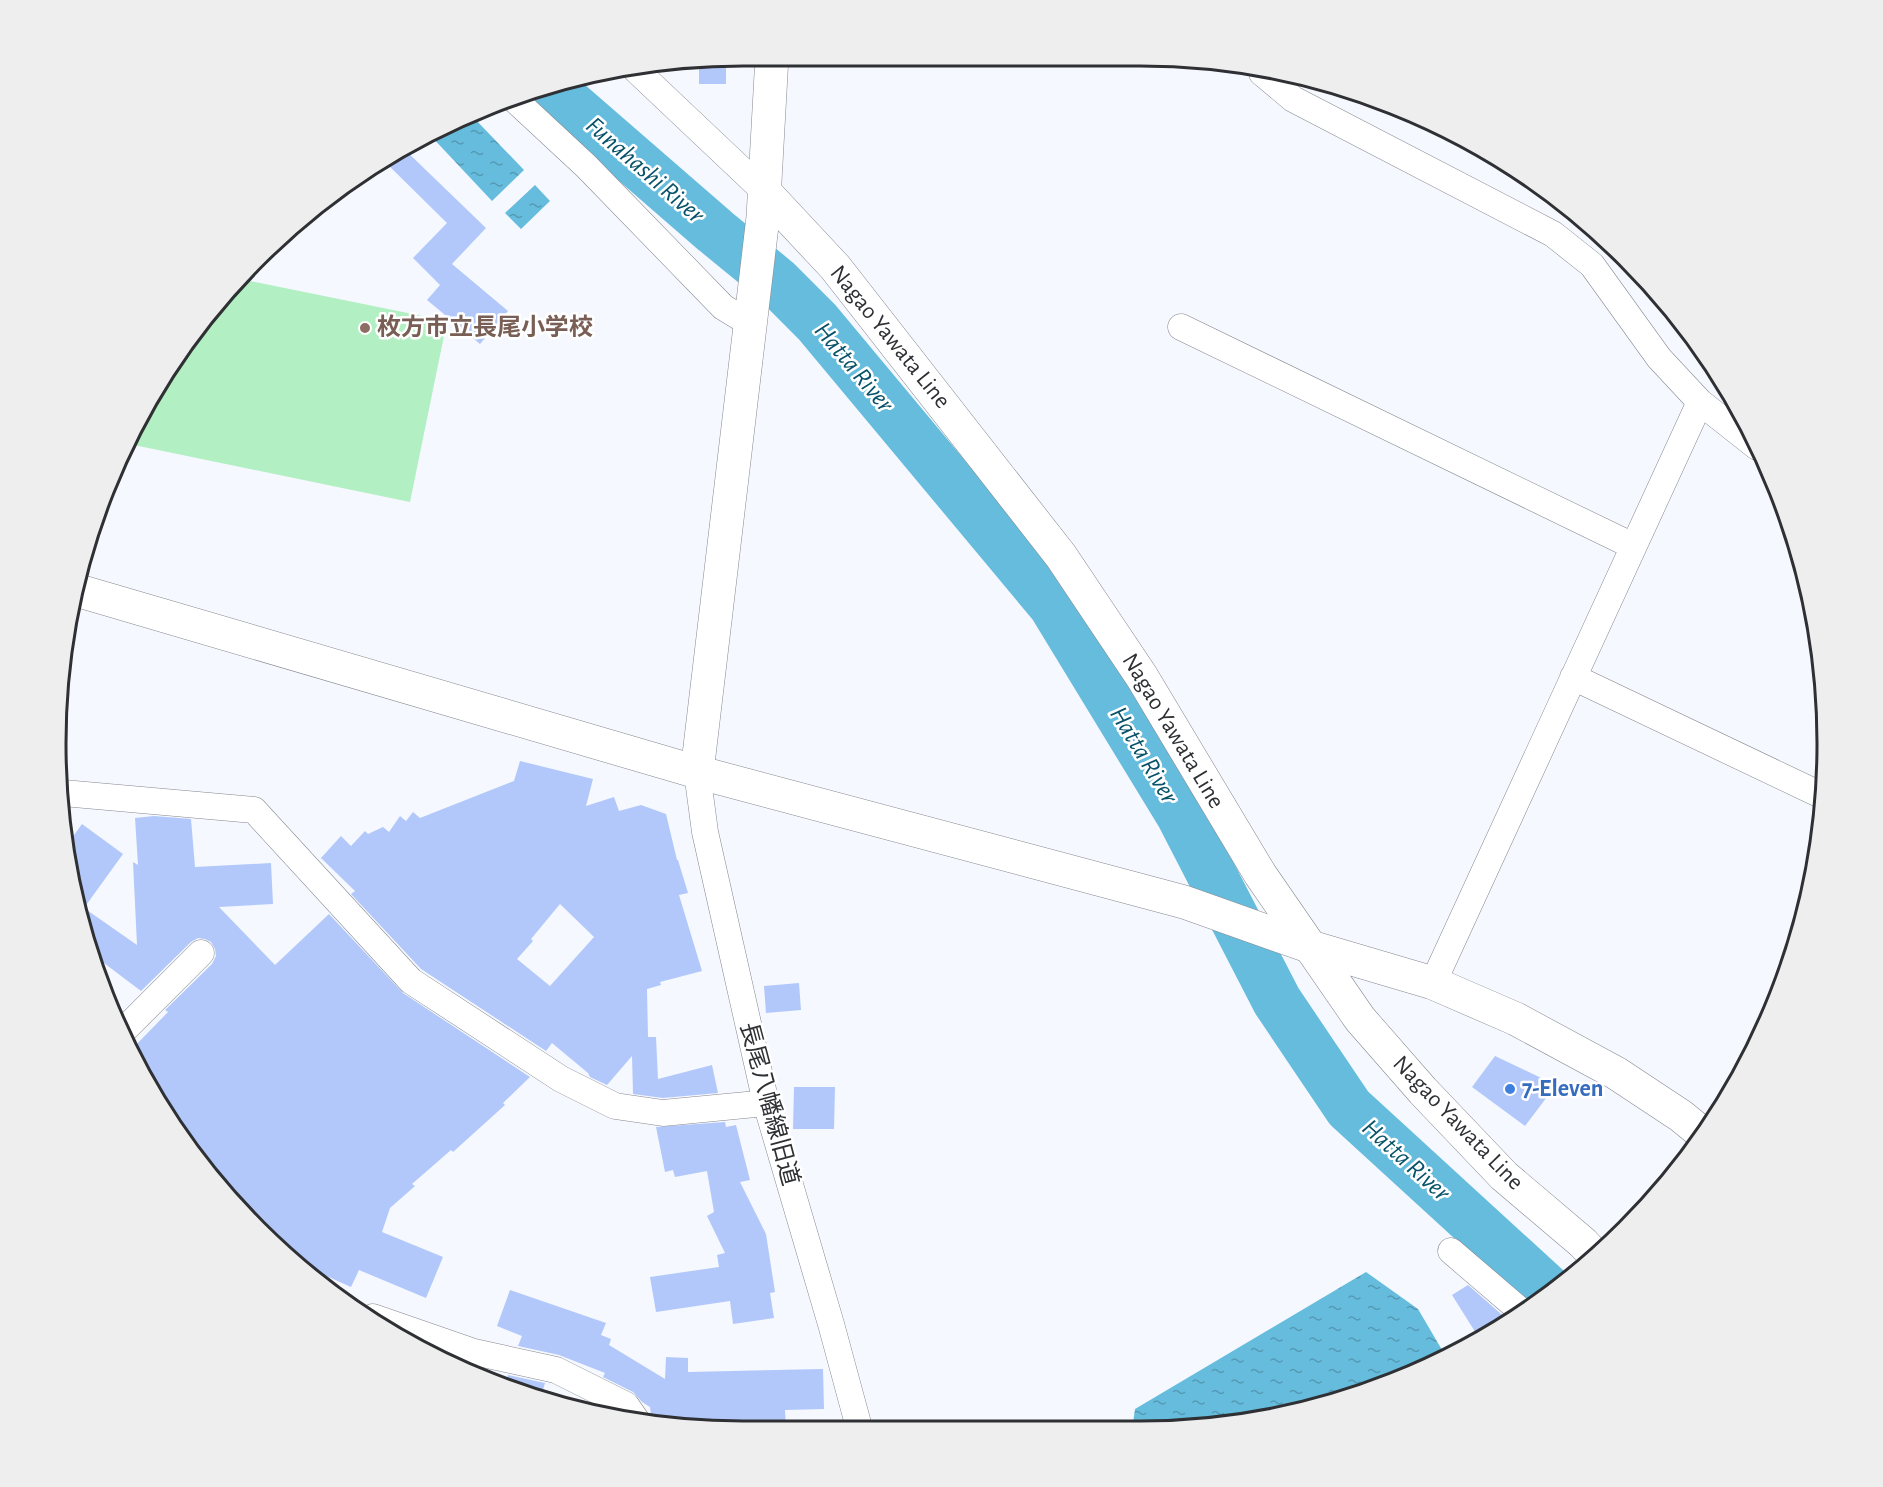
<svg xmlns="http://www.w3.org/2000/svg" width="1883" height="1487" font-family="'Alegreya Sans','Noto Sans JP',sans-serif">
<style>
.pitch{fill:#b2efc2}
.water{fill:url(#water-ripples)}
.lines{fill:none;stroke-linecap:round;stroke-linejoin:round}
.river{stroke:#66bcdd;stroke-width:50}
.building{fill:#b2c8fb;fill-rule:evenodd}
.minor-casing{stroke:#85888f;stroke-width:27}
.tertiary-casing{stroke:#85888f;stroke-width:34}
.secondary-casing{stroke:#85888f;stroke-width:34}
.minor{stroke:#fff;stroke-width:26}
.tertiary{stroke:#fff;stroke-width:33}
.secondary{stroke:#fff;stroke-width:33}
.education-dot{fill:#8d6e63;stroke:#fff;stroke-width:2}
.shop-dot{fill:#3f7fe0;stroke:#fff;stroke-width:2}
.labels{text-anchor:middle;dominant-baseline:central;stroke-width:5;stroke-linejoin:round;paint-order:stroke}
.education-label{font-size:24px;font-weight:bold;fill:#785e54;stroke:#fff;text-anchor:start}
.street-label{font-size:24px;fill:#2f3033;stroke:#fff}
.shop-label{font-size:24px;font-weight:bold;fill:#366cbe;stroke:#fff;text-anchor:start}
.water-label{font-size:26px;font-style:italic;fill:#09536a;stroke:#fff}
.rim{fill:none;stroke:#2f3033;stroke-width:3}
</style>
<defs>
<pattern id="water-ripples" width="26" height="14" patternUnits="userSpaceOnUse" patternTransform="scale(1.5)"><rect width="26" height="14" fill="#66bcdd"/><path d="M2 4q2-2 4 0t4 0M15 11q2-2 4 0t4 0" fill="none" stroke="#5499b4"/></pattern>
</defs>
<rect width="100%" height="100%" fill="#f5f8fe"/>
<path class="pitch" d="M 240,279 L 447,321 L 410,502 L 129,444 L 148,399 Z"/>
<path class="water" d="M 473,117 L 524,170 L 492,201 L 430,135 Z
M 535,185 L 550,201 L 521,229 L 505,213 Z
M 1366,1272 L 1418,1309 L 1445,1355 L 1318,1408 L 1185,1430 L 1132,1430 L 1135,1409 Z"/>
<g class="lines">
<path class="river" d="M 548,86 L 715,231 L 776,281 L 817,322 L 1053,605 L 1181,815 L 1277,1001 L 1349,1108 L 1550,1292"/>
</g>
<path class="building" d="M 726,58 L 726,84 L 699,84 L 699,61 Z
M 402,147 L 486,228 L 452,264 L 508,311 L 480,344 L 427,300 L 440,285 L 413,258 L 447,223 L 383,160 Z
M 520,761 L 593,779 L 586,806 L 614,797 L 619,811 L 641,805 L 666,814 L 677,860 L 678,860 L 688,893 L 679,895 L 702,971 L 660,982 L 661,985 L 647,989 L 648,1037 L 656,1037 L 658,1079 L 712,1065 L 718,1093 L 663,1098 L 633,1094 L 632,1056 L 607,1085 L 590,1077 L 588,1073 L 552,1043 L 546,1051 L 421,969 L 351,894 L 355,891 L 321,858 L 341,836 L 351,846 L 365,831 L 368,834 L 383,827 L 389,832 L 400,816 L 406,821 L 413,812 L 420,818 L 514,781 ZM 560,904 L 594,937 L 550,986 L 517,959 L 533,941 L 531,939 Z
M 154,816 L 191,819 L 195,867 L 271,863 L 273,904 L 219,907 L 275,965 L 329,914 L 403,993 L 530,1077 L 503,1103 L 505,1105 L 453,1152 L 451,1150 L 412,1184 L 415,1186 L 390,1208 L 382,1232 L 443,1257 L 426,1298 L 359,1270 L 351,1287 L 302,1265 L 281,1239 L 276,1244 L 226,1197 L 148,1087 L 132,1049 L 168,1012 L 165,1010 L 212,964 L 216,956 L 215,949 L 211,942 L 205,939 L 198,938 L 191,942 L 141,991 L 92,954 L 79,921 L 69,842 L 82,824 L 123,854 L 84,908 L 137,945 L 133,862 L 138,865 L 135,818 Z
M 799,983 L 801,1010 L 766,1013 L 764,986 Z
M 1495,1056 L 1556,1085 L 1525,1126 L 1472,1087 Z
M 794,1087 L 835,1087 L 834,1129 L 793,1129 Z
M 725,1122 L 726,1127 L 736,1125 L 750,1180 L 740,1182 L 766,1234 L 775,1292 L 770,1293 L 774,1318 L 733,1324 L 730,1301 L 656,1312 L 650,1277 L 719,1267 L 717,1255 L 725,1253 L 707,1216 L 714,1212 L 707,1171 L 675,1177 L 673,1170 L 665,1172 L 656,1127 Z
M 1468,1285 L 1508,1320 L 1479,1338 L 1452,1295 Z
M 510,1290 L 606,1323 L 601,1335 L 611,1339 L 609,1345 L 665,1379 L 666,1357 L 688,1358 L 688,1372 L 823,1369 L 824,1409 L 785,1410 L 786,1431 L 743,1431 L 652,1422 L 650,1407 L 642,1402 L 633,1392 L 603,1377 L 605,1373 L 559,1355 L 518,1346 L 522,1336 L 497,1326 Z
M 508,1375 L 545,1383 L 541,1397 L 505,1386 Z"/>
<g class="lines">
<defs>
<path id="minor" d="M 636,70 L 764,191
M 1262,73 L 1293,99 L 1553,234 L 1592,265 L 1659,358 L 1700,402 L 1757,447
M 515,100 L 586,166 L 723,307 L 749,323
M 1181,327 L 1633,546
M 1573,677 L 1825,797
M 697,772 L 705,832 L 766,1103 L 831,1324 L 860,1431
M 63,793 L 254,810 L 411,981 L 561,1079 L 615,1106 L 663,1113 L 766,1103
M 1433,983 L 1700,402
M 124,1030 L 201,953
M 1451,1251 L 1522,1312
M 373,1317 L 474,1352 L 556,1370 L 626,1405 L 637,1421"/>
<path id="tertiary" d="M 76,590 L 697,772 L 1184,902 L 1311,947 L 1433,983 L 1516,1019 L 1616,1073 L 1681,1116 L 1703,1134"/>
<path id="secondary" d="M 764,191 L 835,267 L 1061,556 L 1142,677 L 1260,874 L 1360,1019 L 1423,1091 L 1504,1176 L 1583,1243 L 1596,1257
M 697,772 L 763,217 L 772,56"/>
</defs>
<use href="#minor" class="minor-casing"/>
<use href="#tertiary" class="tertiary-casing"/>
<use href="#secondary" class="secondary-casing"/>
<use href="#minor" class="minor"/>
<use href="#tertiary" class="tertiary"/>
<use href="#secondary" class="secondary"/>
</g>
<circle class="education-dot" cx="365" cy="328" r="6"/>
<circle class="shop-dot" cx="1510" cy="1089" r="6"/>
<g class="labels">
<g class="education-label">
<text x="377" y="328">枚方市立長尾小学校</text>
</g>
<g class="street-label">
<text transform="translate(890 337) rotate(51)">Nagao Yawata Line</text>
<text transform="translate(1173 731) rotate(59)">Nagao Yawata Line</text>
<text transform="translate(769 1104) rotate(75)">長尾八幡線旧道</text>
<text transform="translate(1458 1123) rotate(46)">Nagao Yawata Line</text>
</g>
<g class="shop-label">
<text x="1522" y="1089">7-Eleven</text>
</g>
<g class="water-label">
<text transform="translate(645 170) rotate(41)">Funahashi River</text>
<text transform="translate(854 367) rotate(50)">Hatta River</text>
<text transform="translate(1144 755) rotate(59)">Hatta River</text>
<text transform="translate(1406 1160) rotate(42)">Hatta River</text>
</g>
</g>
<path d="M0 0H1883V1487H0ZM743 66H1140A677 677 0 0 1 1817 743V744A677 677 0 0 1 1140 1421H743A677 677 0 0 1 66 744V743A677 677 0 0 1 743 66Z" fill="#eeeeef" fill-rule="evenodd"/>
<path class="rim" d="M743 66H1140A677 677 0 0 1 1817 743V744A677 677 0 0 1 1140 1421H743A677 677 0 0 1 66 744V743A677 677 0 0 1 743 66Z"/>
</svg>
